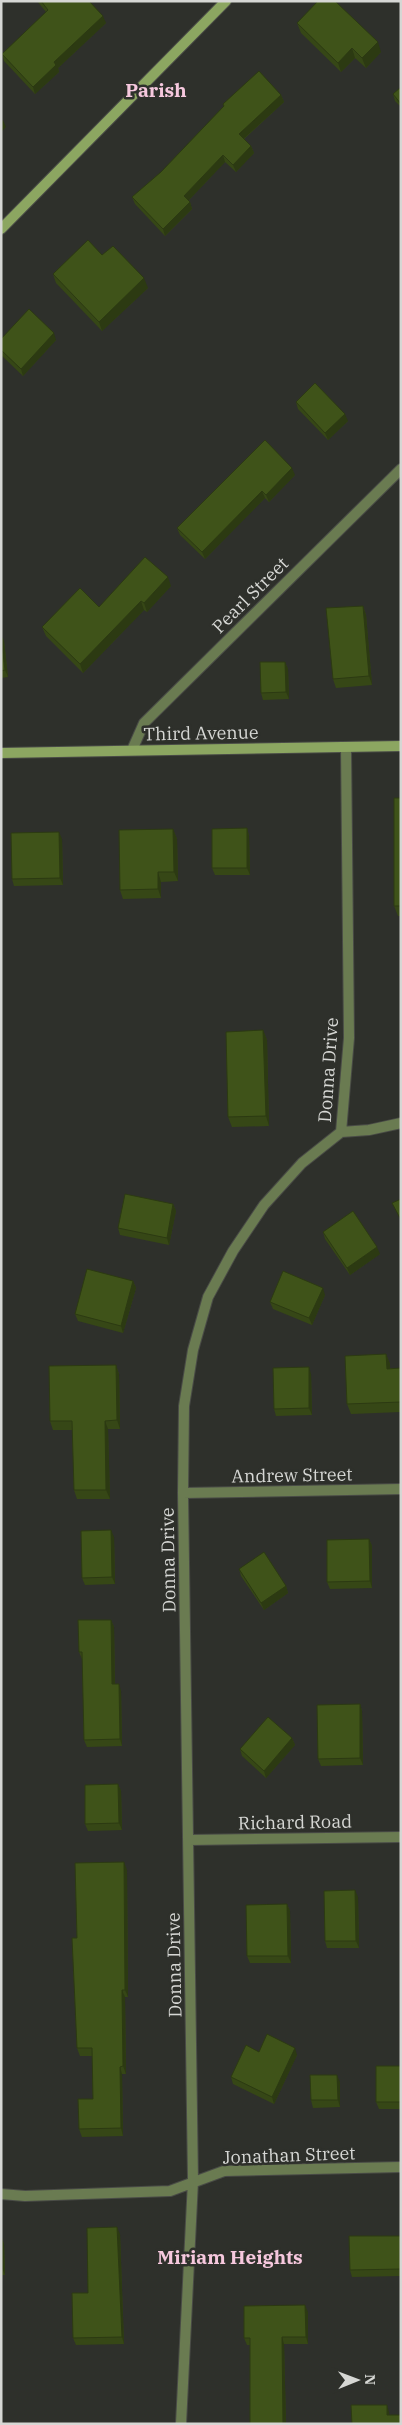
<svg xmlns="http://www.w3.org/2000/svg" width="402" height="2425" font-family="'IBM Plex Serif',serif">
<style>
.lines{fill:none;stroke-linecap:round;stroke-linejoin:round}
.street-casing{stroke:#494b46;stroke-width:12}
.secondary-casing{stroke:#494b46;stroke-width:12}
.street{stroke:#6a7b51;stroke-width:10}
.secondary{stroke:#8ca661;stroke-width:10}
.wall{fill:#364716}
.shaded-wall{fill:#2c3a12}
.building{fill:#3f5319;stroke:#2c3a12}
.labels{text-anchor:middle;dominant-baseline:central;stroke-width:5;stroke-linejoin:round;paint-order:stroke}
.street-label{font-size:18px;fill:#d6d7d4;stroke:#2e302b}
.neighbourhood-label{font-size:19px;font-weight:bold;fill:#f6c8de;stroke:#2e302b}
</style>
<rect width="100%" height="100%" fill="#2e302b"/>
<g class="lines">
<defs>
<path id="street" d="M 132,750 L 144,723 L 401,469
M 341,1132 L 369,1130 L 401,1123
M 183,1493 L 401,1489
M 189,1840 L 401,1837
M 1,2194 L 25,2196 L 170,2191 L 224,2171 L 401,2167
M 181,2424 L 193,2181 L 183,1493 L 184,1406 L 193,1350 L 208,1297 L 233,1251 L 264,1205 L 302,1163 L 341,1132 L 349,1038 L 346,747"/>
<path id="secondary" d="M 1,229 L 226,1
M 1,753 L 401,746"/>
</defs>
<use href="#street" class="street-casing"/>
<use href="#secondary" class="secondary-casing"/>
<use href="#street" class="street"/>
<use href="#secondary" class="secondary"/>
</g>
<path class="wall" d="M 37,1 L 89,1 L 106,23 L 58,68 L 59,72 L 35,94 L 4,61 L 2,54 L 46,12 Z
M 297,23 L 381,52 L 366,68 L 355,58 L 341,72 L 301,33 Z
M 401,87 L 401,107 L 395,101 L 393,94 Z
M 281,95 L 284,102 L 244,139 L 251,146 L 254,153 L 236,172 L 225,162 L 189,200 L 190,202 L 192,209 L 165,236 L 135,204 L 132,197 L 161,172 L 224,106 L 223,104 Z
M 102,255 L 148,288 L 102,331 L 56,283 L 53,274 Z
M 1,339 L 56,340 L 23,376 L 1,355 Z
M 296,402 L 348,421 L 328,440 L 298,409 Z
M 295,475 L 269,502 L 265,498 L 205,559 L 180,535 L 177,528 Z
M 171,586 L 147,612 L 144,610 L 83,673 L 46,636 L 42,627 L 99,607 Z
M 363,606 L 366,615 L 372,685 L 336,688 L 333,679 Z
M 1,635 L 4,641 L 8,677 L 1,678 Z
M 285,662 L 288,669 L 289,699 L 263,700 L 261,693 Z
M 401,798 L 401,916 L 398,916 L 394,906 Z
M 247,828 L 249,836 L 250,875 L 215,875 L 212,868 Z
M 173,829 L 177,839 L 178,881 L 161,882 L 161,898 L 123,899 L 120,890 Z
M 62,839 L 63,885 L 14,886 L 12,879 Z
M 263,1030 L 267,1040 L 269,1126 L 232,1127 L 228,1117 Z
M 173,1204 L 176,1211 L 169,1245 L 120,1235 L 118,1228 Z
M 323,1232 L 380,1254 L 350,1275 L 325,1239 Z
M 133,1281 L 136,1288 L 123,1333 L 78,1321 L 75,1314 Z
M 325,1295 L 312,1325 L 273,1309 L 270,1302 Z
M 386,1354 L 390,1364 L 390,1368 L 401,1368 L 401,1412 L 351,1414 L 347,1404 Z
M 116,1365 L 119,1374 L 120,1429 L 108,1429 L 110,1499 L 77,1499 L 74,1490 L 73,1430 L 53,1430 L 50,1421 Z
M 311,1374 L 312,1415 L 276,1416 L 274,1409 Z
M 114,1537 L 115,1584 L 85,1585 L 82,1578 Z
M 369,1539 L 372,1546 L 372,1588 L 330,1589 L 327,1582 Z
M 239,1569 L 286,1586 L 288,1593 L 264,1610 L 241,1576 Z
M 111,1620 L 114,1627 L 115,1684 L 121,1691 L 122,1746 L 87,1747 L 84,1740 L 83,1659 L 82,1659 L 79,1652 Z
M 360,1704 L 362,1711 L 363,1765 L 321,1766 L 318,1759 Z
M 292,1738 L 295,1745 L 266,1778 L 242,1756 L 240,1749 Z
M 118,1784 L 121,1791 L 122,1830 L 88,1831 L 85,1824 Z
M 127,1870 L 128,1997 L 125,1997 L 126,2074 L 122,2074 L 123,2136 L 82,2137 L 79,2129 L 93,2099 L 92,2056 L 80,2056 L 77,2048 L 77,1938 Z
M 358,1897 L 359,1948 L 327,1948 L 325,1941 Z
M 287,1904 L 290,1911 L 291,1963 L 250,1963 L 247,1956 Z
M 259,2052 L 297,2055 L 274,2104 L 233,2084 L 231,2077 Z
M 401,2066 L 401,2109 L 379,2109 L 376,2102 Z
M 340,2082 L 340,2107 L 313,2108 L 311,2100 Z
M 120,2234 L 124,2344 L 76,2345 L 73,2338 L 88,2293 Z
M 1,2236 L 4,2244 L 5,2275 L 1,2275 Z
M 401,2236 L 401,2276 L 352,2277 L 350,2270 Z
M 308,2312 L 308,2344 L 284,2344 L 286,2424 L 250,2424 L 250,2345 L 247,2345 L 244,2338 Z"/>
<path class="shaded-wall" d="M 103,16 L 106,23 L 58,68 L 59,72 L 35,94 L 33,87 L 54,62 Z
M 378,42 L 381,52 L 366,68 L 362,58 Z
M 352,48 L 355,58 L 341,72 L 338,63 Z
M 281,95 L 284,102 L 241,141 L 239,134 Z
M 3,120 L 6,127 L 1,132 L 1,122 Z
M 251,146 L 254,153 L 236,172 L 233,165 Z
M 223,155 L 225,162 L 186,203 L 184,196 Z
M 190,202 L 192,209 L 165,236 L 163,229 Z
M 144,278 L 148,288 L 102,331 L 99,322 Z
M 54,333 L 56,340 L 23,376 L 21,369 Z
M 345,414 L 348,421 L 328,440 L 325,433 Z
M 292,468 L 295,475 L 269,502 L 266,495 Z
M 262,491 L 265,498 L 205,559 L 202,552 Z
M 168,577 L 171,586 L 147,612 L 144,603 Z
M 141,601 L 144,610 L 83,673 L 80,664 Z
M 363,606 L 366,615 L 372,685 L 369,676 Z
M 1,635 L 4,641 L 8,677 L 5,670 Z
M 285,662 L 288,669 L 289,699 L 286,692 Z
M 247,828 L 249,836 L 250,875 L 247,868 Z
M 173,829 L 177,839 L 178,881 L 174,872 Z
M 59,832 L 62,839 L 63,885 L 60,878 Z
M 158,872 L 161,882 L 161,898 L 158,889 Z
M 263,1030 L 267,1040 L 269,1126 L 266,1116 Z
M 173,1204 L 176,1211 L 169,1245 L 167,1238 Z
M 377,1247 L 380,1254 L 350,1275 L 347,1268 Z
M 133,1281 L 136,1288 L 123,1333 L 121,1326 Z
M 323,1288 L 325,1295 L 312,1325 L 309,1318 Z
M 386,1354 L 390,1364 L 390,1378 L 387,1369 Z
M 116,1365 L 119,1374 L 120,1429 L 117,1420 Z
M 309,1367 L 311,1374 L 312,1415 L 309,1408 Z
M 105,1421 L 108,1429 L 110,1499 L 106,1490 Z
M 111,1530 L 114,1537 L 115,1584 L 112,1577 Z
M 369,1539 L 372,1546 L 372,1588 L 370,1581 Z
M 286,1586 L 288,1593 L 264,1610 L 261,1603 Z
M 111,1620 L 114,1627 L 115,1691 L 112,1684 Z
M 119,1684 L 121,1691 L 122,1746 L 120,1739 Z
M 360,1704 L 362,1711 L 363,1765 L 360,1758 Z
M 292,1738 L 295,1745 L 266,1778 L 264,1771 Z
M 118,1784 L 121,1791 L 122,1830 L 119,1823 Z
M 124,1862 L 127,1870 L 128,1997 L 125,1990 Z
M 355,1890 L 358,1897 L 359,1948 L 356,1941 Z
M 287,1904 L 290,1911 L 291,1963 L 288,1956 Z
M 122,1990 L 125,1997 L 126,2074 L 123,2066 Z
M 295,2048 L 297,2055 L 274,2104 L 272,2097 Z
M 120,2067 L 122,2074 L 123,2136 L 121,2128 Z
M 337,2075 L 340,2082 L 340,2107 L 338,2100 Z
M 117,2227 L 120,2234 L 124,2344 L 122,2337 Z
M 1,2236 L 4,2244 L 5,2275 L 1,2266 Z
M 305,2305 L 308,2312 L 308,2344 L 306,2337 Z
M 282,2337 L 284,2344 L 286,2424 L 283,2424 Z
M 387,2405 L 389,2412 L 390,2422 L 387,2415 Z"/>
<path class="building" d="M 41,1 L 89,1 L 103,16 L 54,62 L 56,65 L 33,87 L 2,54 L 48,10 Z
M 318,1 L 335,1 L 378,42 L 362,58 L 352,48 L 338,63 L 297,23 Z
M 259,71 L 281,95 L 239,134 L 251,146 L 233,165 L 223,155 L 184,196 L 190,202 L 163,229 L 132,197 L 161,172 L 224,106 L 223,104 Z
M 401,87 L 401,104 L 393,94 Z
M 88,240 L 102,255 L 113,246 L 144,278 L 99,322 L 53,274 Z
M 29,309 L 54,333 L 21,369 L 1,350 L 1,339 Z
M 315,383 L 345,414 L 325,433 L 296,402 Z
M 265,440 L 292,468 L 266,495 L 262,491 L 202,552 L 177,528 Z
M 145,557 L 168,577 L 144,603 L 141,601 L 80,664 L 42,627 L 80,588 L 99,607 Z
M 363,606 L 369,676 L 333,679 L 326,608 Z
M 1,636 L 5,670 L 1,671 Z
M 260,662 L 285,662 L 286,692 L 261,693 Z
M 394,798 L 401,798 L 401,906 L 394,906 Z
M 247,828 L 247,868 L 212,868 L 212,829 Z
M 173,829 L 174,872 L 158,872 L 158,889 L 120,890 L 119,830 Z
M 59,832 L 60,878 L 12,879 L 11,833 Z
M 263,1030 L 266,1116 L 228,1117 L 226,1032 Z
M 125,1194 L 173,1204 L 167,1238 L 118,1228 Z
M 401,1199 L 401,1220 L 392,1203 Z
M 353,1211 L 377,1247 L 347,1268 L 323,1232 Z
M 87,1269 L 133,1281 L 121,1326 L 75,1314 Z
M 283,1271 L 323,1288 L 309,1318 L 270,1302 Z
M 386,1354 L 387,1369 L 401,1368 L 401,1402 L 347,1404 L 345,1356 Z
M 116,1365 L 117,1420 L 105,1421 L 106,1490 L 74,1490 L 72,1421 L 50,1421 L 49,1366 Z
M 309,1367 L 309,1408 L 274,1409 L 273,1368 Z
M 111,1530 L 112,1577 L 82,1578 L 81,1531 Z
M 369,1539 L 370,1581 L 327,1582 L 327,1540 Z
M 264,1552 L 286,1586 L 261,1603 L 239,1569 Z
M 78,1620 L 111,1620 L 112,1684 L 119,1684 L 120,1739 L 84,1740 L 82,1652 L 79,1652 Z
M 360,1704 L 360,1758 L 318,1759 L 317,1705 Z
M 268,1717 L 292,1738 L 264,1771 L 240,1749 Z
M 118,1784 L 119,1823 L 85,1824 L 85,1785 Z
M 124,1862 L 125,1990 L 122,1990 L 123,2066 L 120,2067 L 121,2128 L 79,2129 L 78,2099 L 93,2099 L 92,2048 L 77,2048 L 72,1938 L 77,1938 L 75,1863 Z
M 355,1890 L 356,1941 L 325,1941 L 324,1891 Z
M 287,1904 L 288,1956 L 247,1956 L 246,1905 Z
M 267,2034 L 295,2048 L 272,2097 L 231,2077 L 246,2045 L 259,2052 Z
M 376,2066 L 401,2066 L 401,2102 L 376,2102 Z
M 310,2075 L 337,2075 L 338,2100 L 311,2100 Z
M 117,2227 L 122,2337 L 73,2338 L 72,2293 L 88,2293 L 87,2228 Z
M 349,2236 L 401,2236 L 401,2269 L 350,2270 Z
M 305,2305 L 306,2337 L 282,2337 L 283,2424 L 250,2424 L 250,2338 L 244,2338 L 244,2306 Z
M 351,2405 L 387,2405 L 387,2415 L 401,2415 L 401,2424 L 352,2424 Z"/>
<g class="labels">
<g class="street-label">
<text transform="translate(250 595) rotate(-45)">Pearl Street</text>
<text transform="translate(201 733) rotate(-1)">Third Avenue</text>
<text transform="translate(328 1070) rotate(-86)">Donna Drive</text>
<text transform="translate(292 1475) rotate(-1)">Andrew Street</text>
<text transform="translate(168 1560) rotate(-91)">Donna Drive</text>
<text transform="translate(295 1822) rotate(-1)">Richard Road</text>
<text transform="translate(174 1965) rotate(-91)">Donna Drive</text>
<text transform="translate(289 2155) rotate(-2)">Jonathan Street</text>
</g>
<g class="neighbourhood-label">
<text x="156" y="90">Parish</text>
<text x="230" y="2257">Miriam Heights</text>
</g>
</g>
<rect width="402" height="2425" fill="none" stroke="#d6d7d4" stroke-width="5"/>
<g transform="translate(357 2380) rotate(89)" stroke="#2e302b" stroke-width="4" paint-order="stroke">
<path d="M0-4L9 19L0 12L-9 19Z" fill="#d6d7d4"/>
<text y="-8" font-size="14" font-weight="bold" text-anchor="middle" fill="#d6d7d4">N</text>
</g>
</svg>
